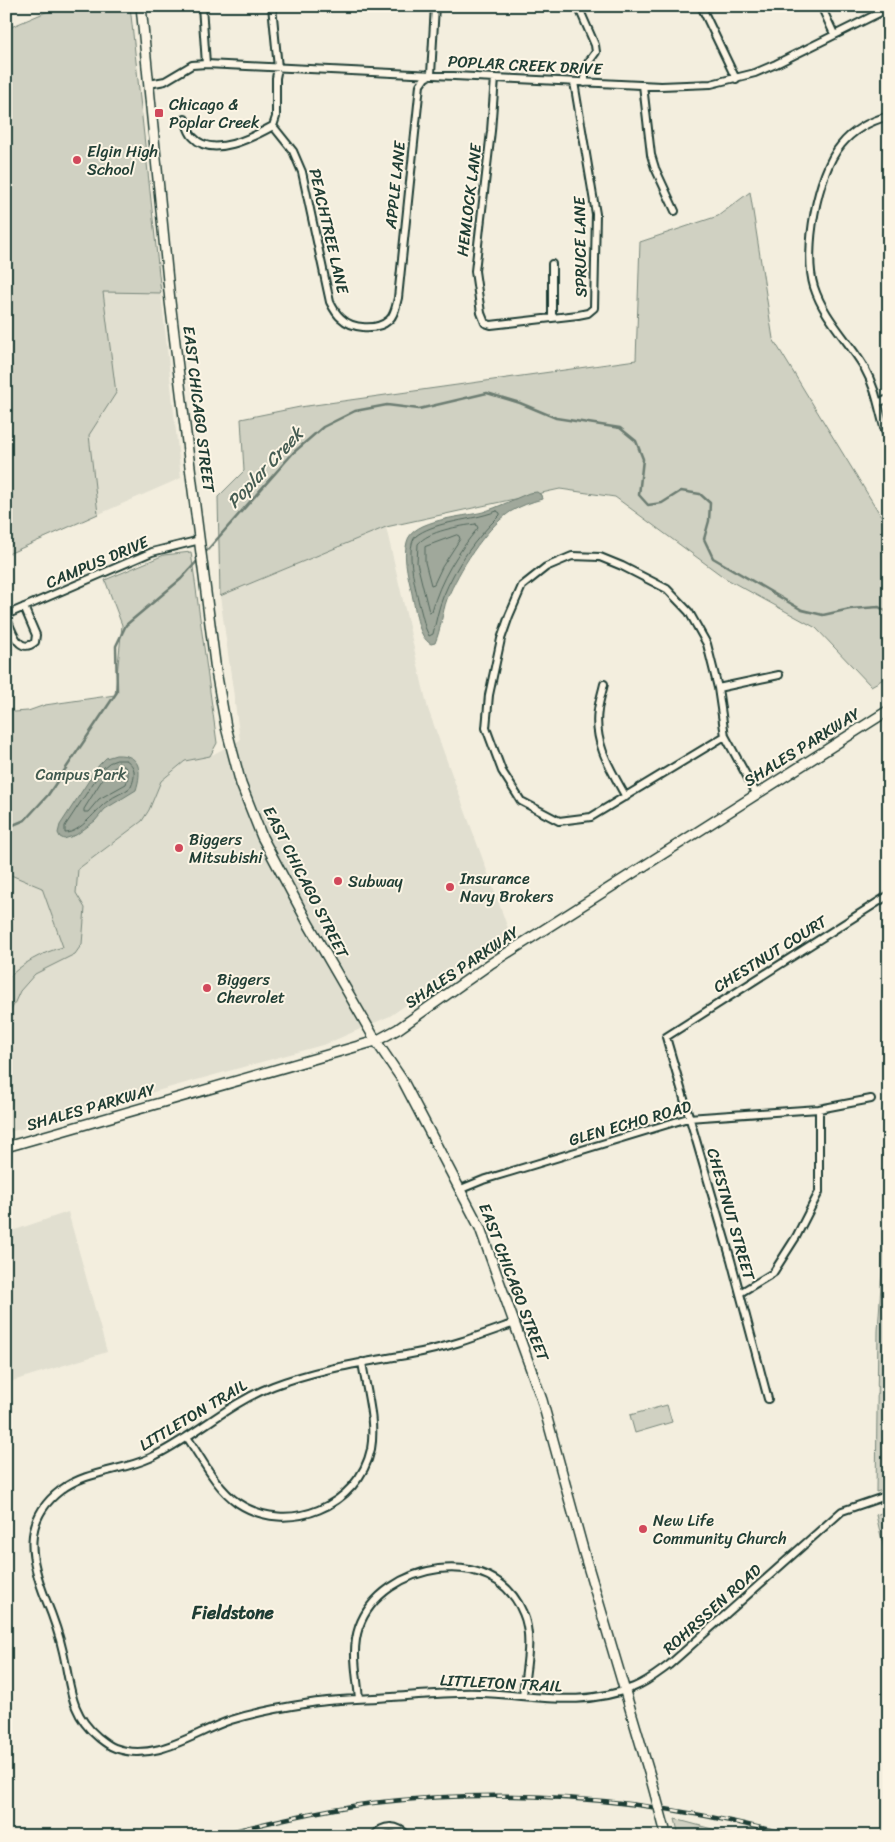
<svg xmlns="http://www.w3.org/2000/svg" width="895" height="1842" font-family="Sriracha,sans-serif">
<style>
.built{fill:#e1dfd0}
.green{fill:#d0d1c2;stroke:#78877b}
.water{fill:#a0a89b;stroke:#6c7d72}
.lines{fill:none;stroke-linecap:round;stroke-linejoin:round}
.shore{stroke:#53685d;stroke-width:1}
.stream{stroke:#6c7d72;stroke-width:2.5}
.street-casing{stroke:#1f3d34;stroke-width:10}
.secondary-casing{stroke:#1f3d34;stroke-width:12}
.street{stroke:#fcf5e5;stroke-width:6}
.secondary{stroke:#fcf5e5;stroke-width:9}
.rail-casing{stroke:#1f3d34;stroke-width:4.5}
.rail{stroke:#fcf5e5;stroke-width:2.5;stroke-dasharray:8;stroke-linecap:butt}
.secondary-bridge-casing{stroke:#1f3d34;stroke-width:12;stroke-linecap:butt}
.secondary-bridge{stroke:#fcf5e5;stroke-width:9}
.poi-dot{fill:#d1495b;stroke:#fcf5e5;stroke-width:2}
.labels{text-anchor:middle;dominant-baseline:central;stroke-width:4;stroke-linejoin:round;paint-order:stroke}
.street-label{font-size:16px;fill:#1f3d34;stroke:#fcf5e5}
.poi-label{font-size:16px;fill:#1f3d34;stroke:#fcf5e5;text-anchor:start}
.park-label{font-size:16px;fill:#425b50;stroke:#fcf5e5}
.water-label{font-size:18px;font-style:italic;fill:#465d53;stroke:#fcf5e5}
.neighbourhood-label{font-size:18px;font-weight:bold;fill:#1f3d34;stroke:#fcf5e5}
</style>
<rect width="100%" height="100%" fill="#f3eede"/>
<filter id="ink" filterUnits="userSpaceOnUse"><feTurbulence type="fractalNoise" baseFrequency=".02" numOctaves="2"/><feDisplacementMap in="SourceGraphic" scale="10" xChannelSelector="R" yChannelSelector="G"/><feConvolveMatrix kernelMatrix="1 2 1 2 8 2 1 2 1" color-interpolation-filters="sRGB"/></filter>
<g filter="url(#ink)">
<path class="built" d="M 60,6 L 130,6 L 181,478 L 6,555 L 6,26 L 11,27 Z
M 386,527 L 428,709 L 510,934 L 390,1016 L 326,1044 L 6,1133 L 6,872 L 78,869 L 142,821 L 149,810 L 161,781 L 185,761 L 210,756 L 240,740 L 220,596 Z
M 68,1212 L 107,1352 L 6,1383 L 6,1233 Z"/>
<path class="green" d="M 60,6 L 130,6 L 161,293 L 103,292 L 116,393 L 89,435 L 98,514 L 6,555 L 6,26 L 11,27 Z
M 750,192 L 773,339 L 889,529 L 889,676 L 871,686 L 816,628 L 725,578 L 615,497 L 560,489 L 386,527 L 220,596 L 218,497 L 244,471 L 241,419 L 300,407 L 636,360 L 640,242 L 718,216 Z
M 191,552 L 217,743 L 210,756 L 185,761 L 161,781 L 149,810 L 142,821 L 78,869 L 76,893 L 85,908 L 82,944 L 75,954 L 35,974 L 20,991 L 6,1022 L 6,980 C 22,963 41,953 63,947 L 42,888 L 6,873 L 6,704 L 14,712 L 28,711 L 45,705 L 115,695 L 122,625 L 105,580 L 164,555 Z
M 889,1163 L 889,1488 L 876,1492 L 878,1331 Z
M 667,1405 L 672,1422 L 635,1433 L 630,1415 Z
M 889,1510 L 889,1570 L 876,1515 Z
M 675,1819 L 738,1836 L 679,1836 Z"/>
<path class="water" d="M 537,492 L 541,495 L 542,499 C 531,502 520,506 510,512 C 483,531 460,569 447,599 C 442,613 441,629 435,643 L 431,644 C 418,637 416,612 413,599 C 410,581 402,560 407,542 C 412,519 464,517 483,512 C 499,507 514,499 529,493 Z
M 116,755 C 141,754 142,771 136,790 L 105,809 L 95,821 L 76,835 L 64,839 L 60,837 L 58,833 L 60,825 L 99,765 L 106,758 Z"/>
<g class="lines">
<path class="shore" d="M 497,511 L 500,513 L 500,515 C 475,539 456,565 443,597 C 438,609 436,622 433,634 L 429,636 L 425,627 C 421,609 402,549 416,536 C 423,530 438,525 448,523 C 465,519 481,517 497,511 Z
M 476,524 L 478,528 C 458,552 440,580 432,611 L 429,612 L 417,563 L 418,544 C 428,531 460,526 476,524 Z
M 457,535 L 459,536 L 460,539 L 442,567 L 434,584 L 431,585 L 425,562 L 425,547 Z
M 117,760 L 126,760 C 137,767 135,777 131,787 C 124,793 115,795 108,801 C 96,809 81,833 65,833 L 65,826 L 103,768 L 109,763 Z
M 118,766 L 124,766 C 130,771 128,777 126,784 L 99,799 L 88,812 L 84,812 L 84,809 L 107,772 Z"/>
<path class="stream" d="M 203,555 L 293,453 L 323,427 L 355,411 L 387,405 L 419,409 L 487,393 L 520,403 L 556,418 L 620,428 L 636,441 L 643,459 L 639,495 L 648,505 L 662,503 L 681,491 L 700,494 L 710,503 L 709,521 L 704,539 L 713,558 L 802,610 L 823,615 L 850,609 L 879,607 L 889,613
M 6,828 L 25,820 L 48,795 L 117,692 L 116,646 L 126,625 L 181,579 L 199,559
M 889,1316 L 886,1358 L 889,1375"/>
<defs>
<path id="street" d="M 202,6 L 206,64
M 272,6 L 278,68 L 276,78 L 276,117 L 273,126 L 293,151 L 302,172 L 330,302 C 333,308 336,314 341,318 C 352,329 377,331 389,320 C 395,315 396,305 398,298 L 420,85 L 425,78 L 431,74 L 435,6
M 578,6 L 595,45 L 596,52 L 585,67 L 585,83
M 701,6 L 736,79
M 821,6 L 834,34
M 495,78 L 491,131 L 475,271 L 481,313 L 485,323 L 491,325 L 578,315 L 588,313 L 594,308 L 596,214 L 574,82
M 149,84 L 165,81 L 192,65 L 206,64 L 661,86 L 711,84 L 755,73 L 776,64 L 889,8
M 643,85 L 651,155 L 655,168 L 675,211
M 889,116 C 870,121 853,130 841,145 C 817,173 803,252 814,287 C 824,318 848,340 864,367 C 879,394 879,416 889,443
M 185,119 C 187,125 188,132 193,137 C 212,159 253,137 273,126
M 552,318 L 552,264
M 879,402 L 889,399
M 572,556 L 600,557 L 622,566 L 667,589 L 689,612 L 707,644 L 718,688 L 725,736 L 591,817 L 559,821 L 521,801 L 502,771 L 486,728 L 489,695 L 501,639 L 509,616 L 522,586 L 546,567 Z
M 6,615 L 152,552 L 200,540
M 6,616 C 11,628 18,656 35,642 L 36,635 L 24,607
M 604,684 C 602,693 599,702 598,710 C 593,743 611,770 626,797
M 718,688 L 779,675
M 725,736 L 756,793
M 461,1189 L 483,1180 L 688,1118 L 819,1109 L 871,1099
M 740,1293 L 773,1273 L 796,1237 L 819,1192 L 819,1109
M 515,1323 C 481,1335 447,1348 411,1354 C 362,1363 320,1368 273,1386 C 228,1403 193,1438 150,1458 C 122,1471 86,1471 61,1490 C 21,1520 30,1560 46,1600 C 53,1617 59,1634 63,1652 C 71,1685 69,1713 98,1737 C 103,1741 109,1746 115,1748 C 156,1763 194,1732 231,1720 C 257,1712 284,1707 311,1703 C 338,1699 365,1699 392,1697 C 421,1695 451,1692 480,1693 C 535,1695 581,1708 634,1687 C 647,1682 658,1673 669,1665 L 842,1511 L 889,1495
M 768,1399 L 731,1260 L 666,1037 L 889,895
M 187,1437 C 202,1459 216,1488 238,1503 C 288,1536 359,1506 371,1449 C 376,1421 366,1389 362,1362
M 359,1699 C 357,1675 351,1650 359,1627 C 382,1562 494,1542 523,1613 C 534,1638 525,1670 523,1696
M 374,1836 C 384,1823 398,1825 408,1836"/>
<path id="secondary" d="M 141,6 L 170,301 L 189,459 L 216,671 L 226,727 L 241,784 L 262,837 L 309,925 L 376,1041 L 403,1081 L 480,1228 L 542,1400 L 584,1553 L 651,1779
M 6,1147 L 376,1041 L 398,1029 L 490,964 L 889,710"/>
</defs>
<use href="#street" class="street-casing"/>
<use href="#secondary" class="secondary-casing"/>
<use href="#street" class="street"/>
<use href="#secondary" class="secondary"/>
<defs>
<path id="rail" d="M 213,1836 C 266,1823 319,1810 373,1803 C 515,1786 655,1799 793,1836"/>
</defs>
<use href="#rail" class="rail-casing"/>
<use href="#rail" class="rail"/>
<defs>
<path id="secondary-bridge" d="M 651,1779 L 665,1830"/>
</defs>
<use href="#secondary-bridge" class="secondary-bridge-casing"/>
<use href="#secondary-bridge" class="secondary-bridge"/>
</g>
</g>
<g class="poi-dot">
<rect x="154" y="108" width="10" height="10" rx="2.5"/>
<circle cx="77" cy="160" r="5"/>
<circle cx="179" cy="848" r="5"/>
<circle cx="338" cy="881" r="5"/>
<circle cx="450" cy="887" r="5"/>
<circle cx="207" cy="988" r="5"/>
<circle cx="643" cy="1529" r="5"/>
</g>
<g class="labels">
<g class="street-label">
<text transform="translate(525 65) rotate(3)">POPLAR CREEK DRIVE</text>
<text transform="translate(395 185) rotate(-84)">APPLE LANE</text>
<text transform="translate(469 200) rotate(-83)">HEMLOCK LANE</text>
<text transform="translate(329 231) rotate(77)">PEACHTREE LANE</text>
<text transform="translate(580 247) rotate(-91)">SPRUCE LANE</text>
<text transform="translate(199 409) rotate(83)">EAST CHICAGO STREET</text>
<text transform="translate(97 562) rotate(-23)">CAMPUS DRIVE</text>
<text transform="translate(802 747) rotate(-32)">SHALES PARKWAY</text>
<text transform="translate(306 882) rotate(63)">EAST CHICAGO STREET</text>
<text transform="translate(770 954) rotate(-32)">CHESTNUT COURT</text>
<text transform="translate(462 967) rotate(-34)">SHALES PARKWAY</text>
<text transform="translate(91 1107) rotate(-16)">SHALES PARKWAY</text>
<text transform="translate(630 1123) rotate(-16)">GLEN ECHO ROAD</text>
<text transform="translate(731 1214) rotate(74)">CHESTNUT STREET</text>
<text transform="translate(514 1282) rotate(69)">EAST CHICAGO STREET</text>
<text transform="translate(193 1415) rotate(-31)">LITTLETON TRAIL</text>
<text transform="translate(712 1609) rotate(-42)">ROHRSSEN ROAD</text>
<text transform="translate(501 1683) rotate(3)">LITTLETON TRAIL</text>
</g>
<g class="poi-label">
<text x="169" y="104">Chicago &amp;<tspan x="169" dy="18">Poplar Creek</tspan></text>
<text x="87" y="151">Elgin High<tspan x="87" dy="18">School</tspan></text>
<text x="189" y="839">Biggers<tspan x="189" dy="18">Mitsubishi</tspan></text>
<text x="460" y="878">Insurance<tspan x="460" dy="18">Navy Brokers</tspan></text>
<text x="348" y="881">Subway</text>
<text x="217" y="979">Biggers<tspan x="217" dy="18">Chevrolet</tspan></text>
<text x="653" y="1520">New Life<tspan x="653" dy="18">Community Church</tspan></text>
</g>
<g class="park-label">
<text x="81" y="774">Campus Park</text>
</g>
<g class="water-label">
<text transform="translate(265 468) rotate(-47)">Poplar Creek</text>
</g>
<g class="neighbourhood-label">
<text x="233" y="1613">Fieldstone</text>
</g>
</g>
<rect width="895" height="1842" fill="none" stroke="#fcf5e5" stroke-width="25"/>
<rect x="12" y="12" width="870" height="1817" fill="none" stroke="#1f3d34" stroke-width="2" filter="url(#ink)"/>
</svg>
